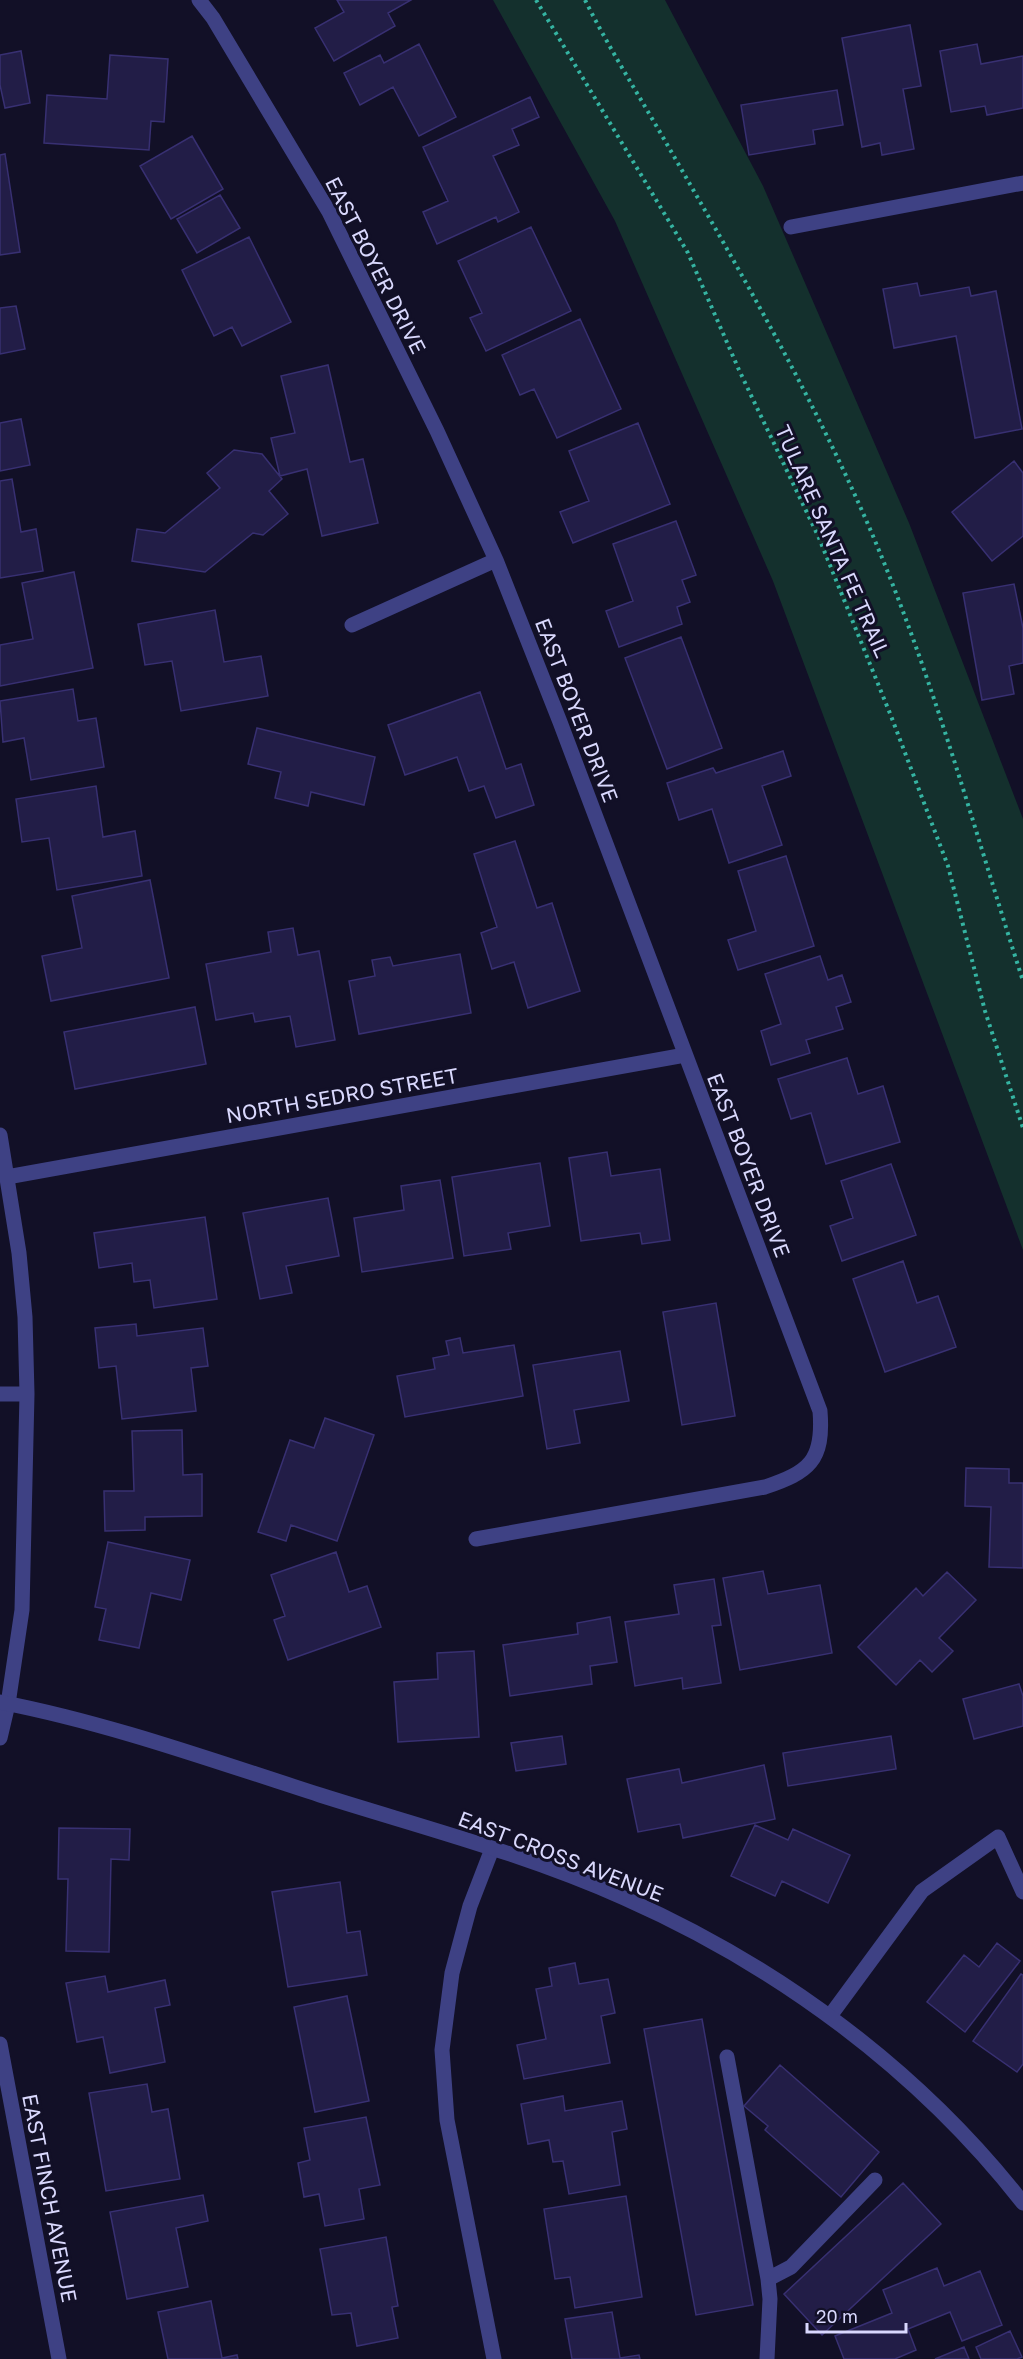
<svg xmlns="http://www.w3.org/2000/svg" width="1023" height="2359" font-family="'Golos Text',sans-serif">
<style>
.green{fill:#14302d}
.building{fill:#221d47;stroke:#383072;stroke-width:1.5}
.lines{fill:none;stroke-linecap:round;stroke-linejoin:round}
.path{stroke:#35b4a2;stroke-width:4;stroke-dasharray:3 4.5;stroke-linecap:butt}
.service{stroke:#3e4184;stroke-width:15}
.minor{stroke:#3e4184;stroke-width:15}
.tertiary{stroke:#3e4184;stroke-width:15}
.labels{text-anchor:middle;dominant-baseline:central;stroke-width:6;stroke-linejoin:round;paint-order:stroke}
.street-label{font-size:21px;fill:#d9d8fd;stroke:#121027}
</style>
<rect width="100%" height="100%" fill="#121027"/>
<path class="green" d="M 493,0 L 665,0 L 763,186 L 909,523 L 1023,819 L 1023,1250 L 773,581 L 615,221 Z"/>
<path class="building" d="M 337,0 L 411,0 L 388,13 L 395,26 L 334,61 L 315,28 L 344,12 Z
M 910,25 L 921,86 L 903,89 L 914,149 L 882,155 L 880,143 L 862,147 L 842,38 Z
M 419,44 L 456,117 L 419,136 L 393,87 L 360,105 L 344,73 L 380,55 L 384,63 Z
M 977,44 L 981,64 L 1023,56 L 1023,108 L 987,115 L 985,106 L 951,112 L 940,51 Z
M 21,51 L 30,103 L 5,108 L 0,85 L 0,55 Z
M 110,55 L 168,59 L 164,122 L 151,121 L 149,150 L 44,143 L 47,95 L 107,99 Z
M 837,90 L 843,125 L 813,130 L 815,144 L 749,155 L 741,105 Z
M 530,97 L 539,117 L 512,129 L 519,145 L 493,156 L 519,212 L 498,222 L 496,217 L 437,244 L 423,212 L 448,201 L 423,147 Z
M 192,136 L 223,189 L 171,219 L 140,166 Z
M 5,154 L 20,252 L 0,255 L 0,155 Z
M 220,195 L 240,228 L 197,253 L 177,219 Z
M 531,227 L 571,311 L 486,351 L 470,318 L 482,313 L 458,261 Z
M 249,237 L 291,322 L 242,346 L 232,327 L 214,336 L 182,270 Z
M 917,283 L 920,296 L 969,287 L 971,296 L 996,291 L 1022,429 L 975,438 L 956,336 L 894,348 L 883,289 Z
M 16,306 L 25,349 L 0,354 L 0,308 Z
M 580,319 L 621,409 L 557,438 L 534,389 L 520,395 L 502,355 Z
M 328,365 L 350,462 L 363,459 L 378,523 L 322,536 L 307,469 L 280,476 L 271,438 L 295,433 L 281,376 Z
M 21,419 L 30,465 L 0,471 L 0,423 Z
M 638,423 L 670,504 L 573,543 L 560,512 L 589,501 L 569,451 Z
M 234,450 L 262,454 L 282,479 L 269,491 L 288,514 L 263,535 L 253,533 L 205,572 L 132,561 L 137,529 L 165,533 L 220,488 L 207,473 Z
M 1014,461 L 1023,473 L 1023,536 L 992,561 L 952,512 Z
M 12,479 L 21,532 L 36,529 L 43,571 L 0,578 L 0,481 Z
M 676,521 L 696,575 L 682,580 L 690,602 L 677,607 L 682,624 L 619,647 L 606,611 L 633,601 L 613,544 Z
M 74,572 L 93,668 L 0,686 L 0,645 L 33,639 L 22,583 Z
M 1014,584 L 1023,628 L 1023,663 L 1009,666 L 1014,694 L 982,700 L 963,593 Z
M 215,610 L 224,662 L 261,656 L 268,696 L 181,711 L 172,661 L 145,665 L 138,624 Z
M 681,637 L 722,748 L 667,769 L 625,658 Z
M 73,689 L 78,721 L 96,718 L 104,767 L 31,780 L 24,738 L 3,742 L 0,701 Z
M 480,692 L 506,769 L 521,764 L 534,805 L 496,818 L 484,786 L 469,791 L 457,757 L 405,775 L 388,725 Z
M 257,728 L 375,757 L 364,805 L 311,792 L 308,806 L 275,798 L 281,772 L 248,764 Z
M 783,751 L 791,776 L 762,786 L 782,845 L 729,863 L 712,809 L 679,820 L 667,783 L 713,768 L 716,773 Z
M 96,786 L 103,837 L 135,831 L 142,876 L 57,890 L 49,838 L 22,842 L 16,799 Z
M 515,841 L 537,908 L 552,903 L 580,991 L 528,1008 L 514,962 L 492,969 L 481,933 L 497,927 L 474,854 Z
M 786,856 L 814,946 L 738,970 L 728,940 L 756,931 L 738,871 Z
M 150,880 L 169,978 L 51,1001 L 42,956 L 82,948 L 72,896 Z
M 293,928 L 298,955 L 319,951 L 335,1040 L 296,1047 L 290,1016 L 255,1022 L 253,1013 L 216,1020 L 206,964 L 271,952 L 268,932 Z
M 460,954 L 471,1013 L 359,1034 L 349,981 L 375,976 L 372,960 L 390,957 L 393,966 Z
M 820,956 L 828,980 L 842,975 L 851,1002 L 836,1007 L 843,1029 L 806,1040 L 810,1053 L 771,1065 L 761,1031 L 781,1024 L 765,974 Z
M 195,1007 L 206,1064 L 75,1089 L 64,1032 Z
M 847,1058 L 858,1094 L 883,1086 L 900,1142 L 826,1164 L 811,1113 L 791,1119 L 778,1079 Z
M 607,1152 L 611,1176 L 660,1169 L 670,1240 L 642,1244 L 640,1233 L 581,1241 L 569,1158 Z
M 540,1163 L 550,1226 L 508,1233 L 511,1249 L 464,1256 L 452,1177 Z
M 891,1164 L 916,1235 L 842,1261 L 830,1226 L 853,1218 L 841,1181 Z
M 440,1180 L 453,1258 L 362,1272 L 354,1218 L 404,1210 L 401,1186 Z
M 328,1198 L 339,1256 L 286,1266 L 292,1293 L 260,1299 L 243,1213 Z
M 205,1217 L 217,1299 L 154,1308 L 150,1280 L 134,1282 L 132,1263 L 99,1268 L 94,1233 Z
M 903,1261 L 917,1303 L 938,1296 L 956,1347 L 885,1372 L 853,1279 Z
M 716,1303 L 735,1416 L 682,1425 L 663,1312 Z
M 136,1324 L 137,1336 L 203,1328 L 208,1366 L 191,1368 L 196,1411 L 122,1419 L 116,1366 L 99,1368 L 95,1328 Z
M 460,1338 L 463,1353 L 514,1345 L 523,1396 L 405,1417 L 397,1376 L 435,1369 L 433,1358 L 449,1355 L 446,1341 Z
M 620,1351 L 629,1401 L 574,1410 L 580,1443 L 547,1449 L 533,1365 Z
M 325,1418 L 374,1435 L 337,1541 L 291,1525 L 286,1541 L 258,1532 L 290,1440 L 314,1448 Z
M 182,1430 L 183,1475 L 202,1474 L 202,1516 L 145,1517 L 145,1530 L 105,1531 L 104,1491 L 134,1491 L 132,1431 Z
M 966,1468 L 1009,1469 L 1009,1483 L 1023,1483 L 1023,1568 L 989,1567 L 991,1507 L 965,1506 Z
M 108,1542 L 190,1560 L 181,1600 L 151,1593 L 139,1648 L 99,1640 L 106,1609 L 95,1607 Z
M 336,1552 L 349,1592 L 367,1586 L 381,1627 L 288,1660 L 274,1620 L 285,1616 L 271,1575 Z
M 763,1571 L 768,1594 L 820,1585 L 832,1653 L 740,1670 L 723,1578 Z
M 947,1572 L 976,1600 L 939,1638 L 953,1651 L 932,1672 L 920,1660 L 896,1685 L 858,1647 L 916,1588 L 923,1596 Z
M 714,1579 L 721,1625 L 712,1626 L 721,1683 L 683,1689 L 682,1678 L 635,1686 L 625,1622 L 679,1614 L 674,1585 Z
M 610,1617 L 617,1662 L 590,1666 L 592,1684 L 510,1696 L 503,1645 L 578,1634 L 577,1623 Z
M 474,1651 L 479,1737 L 398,1742 L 394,1682 L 438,1679 L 437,1653 Z
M 1019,1684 L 1023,1696 L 1023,1726 L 974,1739 L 963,1699 Z
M 562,1736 L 566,1764 L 516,1771 L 511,1743 Z
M 891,1736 L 896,1769 L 788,1786 L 783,1753 Z
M 764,1765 L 775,1819 L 683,1838 L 680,1824 L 638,1832 L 627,1779 L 679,1769 L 682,1783 Z
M 755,1825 L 788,1840 L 793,1829 L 850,1855 L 828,1903 L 782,1881 L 775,1896 L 731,1876 Z
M 59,1828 L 130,1829 L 129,1860 L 111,1859 L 109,1952 L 66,1951 L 68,1879 L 58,1879 Z
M 340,1882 L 347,1933 L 360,1931 L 367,1975 L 288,1987 L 272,1892 Z
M 997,1943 L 1020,1961 L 965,2032 L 927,2002 L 964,1955 L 979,1967 Z
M 575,1963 L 579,1984 L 608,1979 L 615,2013 L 601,2016 L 610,2063 L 524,2079 L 517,2045 L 546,2039 L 536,1989 L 552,1986 L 549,1968 Z
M 1021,1974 L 1023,1975 L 1023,2064 L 1017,2072 L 973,2041 Z
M 105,1976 L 108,1992 L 165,1980 L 170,2005 L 155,2008 L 165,2062 L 110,2073 L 103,2037 L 77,2042 L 66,1983 Z
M 347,1996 L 369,2101 L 315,2112 L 294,2007 Z
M 702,2019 L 753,2305 L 696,2315 L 644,2029 Z
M 780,2065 L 879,2152 L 841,2197 L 765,2130 L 768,2126 L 744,2106 Z
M 147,2084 L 152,2112 L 168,2109 L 180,2179 L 106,2191 L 89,2093 Z
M 563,2096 L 565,2111 L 622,2101 L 627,2129 L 612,2132 L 620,2185 L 569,2194 L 563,2161 L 553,2162 L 549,2140 L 528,2144 L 521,2104 Z
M 366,2117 L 380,2185 L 359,2189 L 364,2219 L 325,2226 L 319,2194 L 304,2197 L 298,2163 L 310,2160 L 304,2128 Z
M 903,2183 L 941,2224 L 822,2335 L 784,2294 Z
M 203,2195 L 208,2221 L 176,2228 L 188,2287 L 127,2299 L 110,2212 Z
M 626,2196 L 642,2297 L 575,2308 L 570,2277 L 555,2279 L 544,2209 Z
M 386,2237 L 398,2306 L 392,2307 L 398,2338 L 357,2346 L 351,2313 L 332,2315 L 320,2249 Z
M 937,2268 L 944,2286 L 980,2271 L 1002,2325 L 962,2341 L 950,2312 L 908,2329 L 916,2350 L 895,2359 L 844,2359 L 835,2336 L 892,2313 L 883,2290 Z
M 211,2301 L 222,2358 L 237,2355 L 238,2359 L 168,2359 L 158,2312 Z
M 612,2312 L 620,2358 L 639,2355 L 640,2359 L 572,2359 L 565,2319 Z
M 1010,2331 L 1022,2357 L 1017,2359 L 981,2359 L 976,2347 Z
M 964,2347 L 969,2359 L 935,2359 Z"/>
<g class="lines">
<path class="path" d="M 536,0 L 688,253 L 739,370 L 819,538 L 891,716 L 948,866 L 985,1011 L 1023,1128
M 585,0 C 610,50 640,97 668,146 C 740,271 813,397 870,529 C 933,676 974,829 1023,981"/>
<path class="service" d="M 727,2057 L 768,2279 L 770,2299 L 767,2359
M 768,2279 L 791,2267 L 875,2180"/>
<path class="minor" d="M 199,0 L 213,18 L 329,212 L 437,431 L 496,560 L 560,722 L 820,1411 C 824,1461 809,1472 765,1487 L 476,1539
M 791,227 L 1023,183
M 352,625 L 496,560
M 0,1135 L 19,1253 L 25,1317 L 27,1394 L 22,1610 L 8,1704 L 0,1738
M 7,1177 L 685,1055
M 0,1394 L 27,1394
M 492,1849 L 470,1906 L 452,1973 L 442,2050 L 447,2120 L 494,2359
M 830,2016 L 922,1891 L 998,1837 L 1023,1892
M 0,2044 L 59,2359"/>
<path class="tertiary" d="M 0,1702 C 109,1723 214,1761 320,1795 C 421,1827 526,1854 624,1898 C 778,1966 919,2070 1023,2203"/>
</g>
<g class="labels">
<g class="street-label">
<text transform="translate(376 265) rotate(63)">EAST BOYER DRIVE</text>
<text transform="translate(833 541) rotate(66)">TULARE SANTA FE TRAIL</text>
<text transform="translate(577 710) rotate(69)">EAST BOYER DRIVE</text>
<text transform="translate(342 1095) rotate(-10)">NORTH SEDRO STREET</text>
<text transform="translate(749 1165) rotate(69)">EAST BOYER DRIVE</text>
<text transform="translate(561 1856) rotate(21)">EAST CROSS AVENUE</text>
<text transform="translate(50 2198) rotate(79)">EAST FINCH AVENUE</text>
</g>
</g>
<path d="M807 2323v9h99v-9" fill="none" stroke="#d9d8fd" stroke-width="3"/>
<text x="816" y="2323" font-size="18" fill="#d9d8fd" stroke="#121027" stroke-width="4.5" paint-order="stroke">20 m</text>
</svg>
